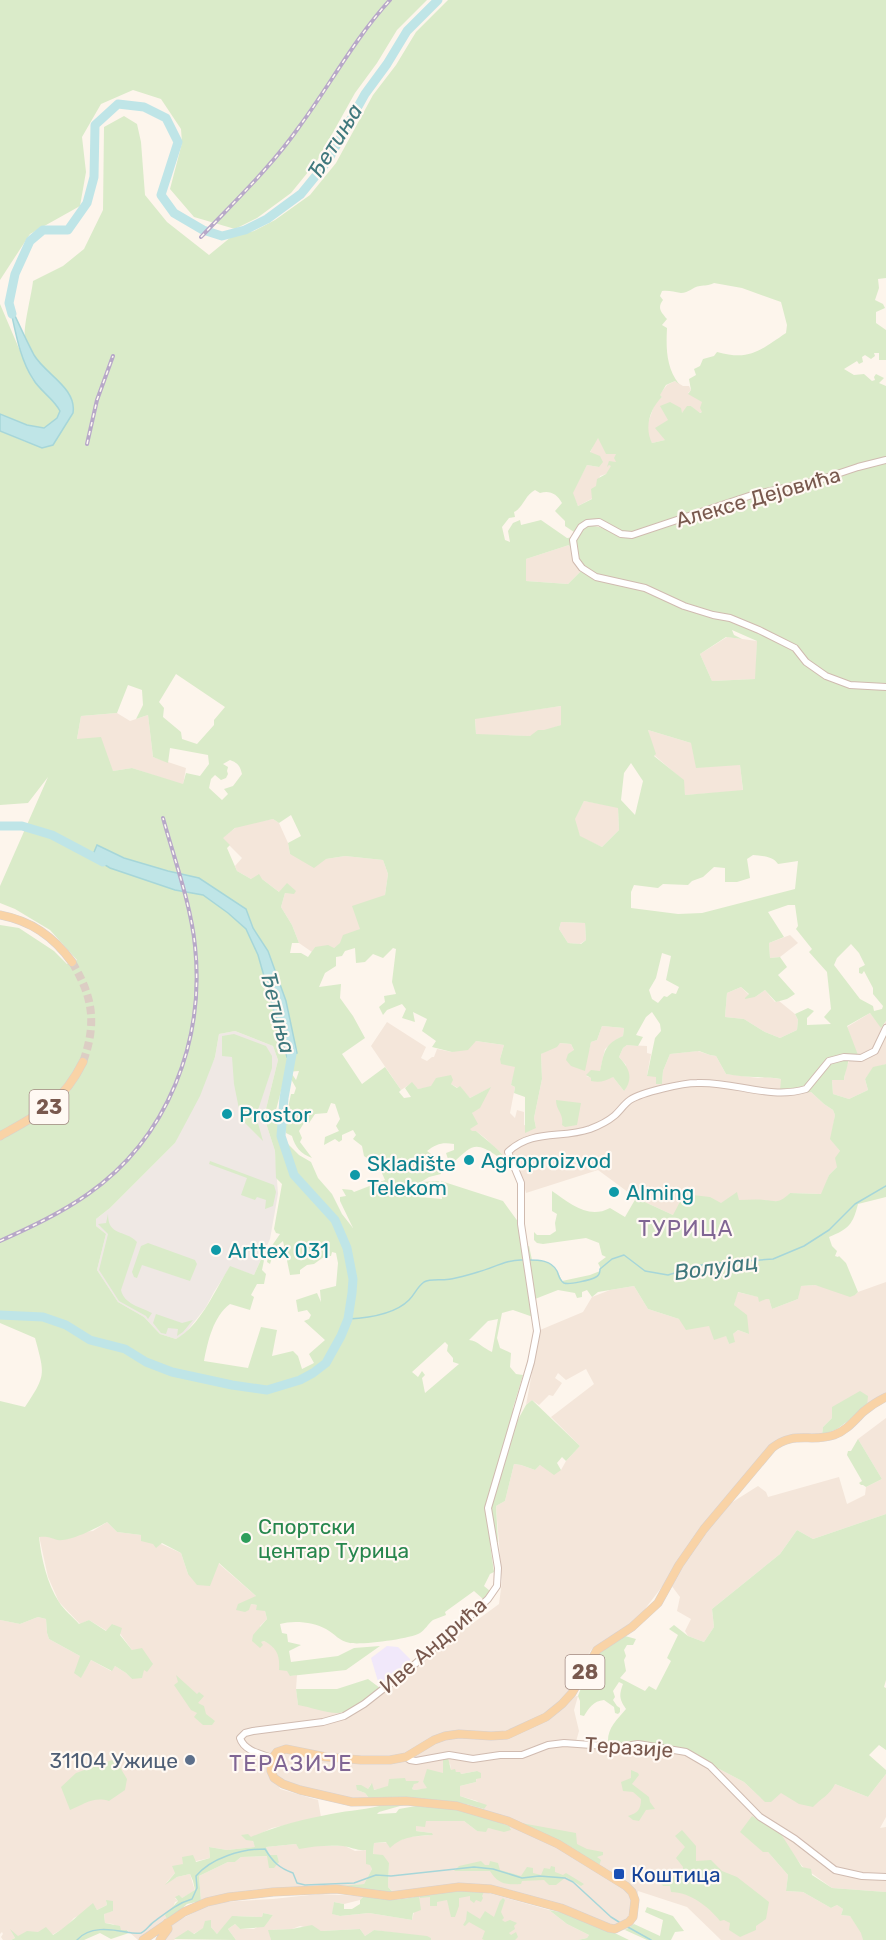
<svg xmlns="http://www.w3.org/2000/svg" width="886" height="1940" font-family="Rubik,sans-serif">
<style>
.residential{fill:#f4e6da}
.industrial{fill:#efe8e4}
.education{fill:#f1e8fa}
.green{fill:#daebc9;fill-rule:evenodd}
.water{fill:#bfe5e7;stroke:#a6d6d9;stroke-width:1.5}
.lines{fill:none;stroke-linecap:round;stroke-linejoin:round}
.stream{stroke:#a6d6d9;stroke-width:1.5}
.river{stroke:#bfe5e7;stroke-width:9}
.major-tunnel{stroke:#dccec4;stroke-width:8;stroke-dasharray:8 4;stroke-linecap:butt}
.minor-casing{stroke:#d0bbb0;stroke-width:8}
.major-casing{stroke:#d9d1cd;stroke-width:9}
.minor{stroke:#fff;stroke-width:6}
.major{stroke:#f9d3a6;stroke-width:8}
.rail-casing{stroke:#b7a8c8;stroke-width:4}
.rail{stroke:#fff9f3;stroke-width:1.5;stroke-dasharray:4.5;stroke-linecap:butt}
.culture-dot{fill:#0f9aa8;stroke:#fff9f3;stroke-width:2}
.leisure-dot{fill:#2e9e5b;stroke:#fff9f3;stroke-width:2}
.service-dot{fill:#5c6f8a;stroke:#fff9f3;stroke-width:2}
.transit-dot{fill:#1a4fb4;stroke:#fff9f3;stroke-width:2}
.labels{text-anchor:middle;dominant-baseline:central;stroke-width:4.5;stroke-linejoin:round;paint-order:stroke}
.shield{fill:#fff9f3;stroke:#a18980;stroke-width:1.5}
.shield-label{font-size:20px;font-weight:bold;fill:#79594e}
.street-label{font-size:21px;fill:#79594e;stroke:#fff9f3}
.culture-label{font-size:21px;fill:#0d838f;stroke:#fff9f3;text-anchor:start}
.leisure-label{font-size:21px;fill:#27864d;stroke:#fff9f3;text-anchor:start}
.service-label{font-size:21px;fill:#4e5e75;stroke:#fff9f3;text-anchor:end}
.transit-label{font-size:21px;fill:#164399;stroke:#fff9f3;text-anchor:start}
.water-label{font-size:22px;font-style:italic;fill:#40787d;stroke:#fff9f3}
.neighbourhood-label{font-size:22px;letter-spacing:1.5px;fill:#806694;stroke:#fff9f3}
</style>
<rect width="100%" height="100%" fill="#fdf5ec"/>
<path class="residential" d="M 675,381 L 683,386 L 689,386 L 691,390 L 688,393 L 703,402 L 702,412 L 699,413 L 691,406 L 682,413 L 661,406 L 669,420 L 665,440 L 652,443 L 648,436 L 647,426 L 655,403 L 662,397 L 659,395 L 667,385 Z
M 597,437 L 617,454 L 616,462 L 606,474 L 600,476 L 593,498 L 578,506 L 572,493 L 587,465 L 599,467 L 590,453 Z
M 569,545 L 581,571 L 568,584 L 526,581 L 526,559 Z
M 727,637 L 757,641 L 756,679 L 712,681 L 700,654 Z
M 561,706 L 561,725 L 530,736 L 476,735 L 475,718 Z
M 117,713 L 130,721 L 148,715 L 153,757 L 186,768 L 183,785 L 132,768 L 113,771 L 77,739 L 81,716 Z
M 648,730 L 691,743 L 740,764 L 743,791 L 685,795 L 683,780 L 654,755 Z
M 584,801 L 618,807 L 619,830 L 602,847 L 580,837 L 574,819 Z
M 273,819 L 279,823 L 288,843 L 290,854 L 326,859 L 345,856 L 383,860 L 388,874 L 385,895 L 360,929 L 334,948 L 315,947 L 312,952 L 299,943 L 292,925 L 281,907 L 285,893 L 294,894 L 279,892 L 262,879 L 251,879 L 237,871 L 235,866 L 242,858 L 222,838 L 246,820 L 252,823 Z
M 561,922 L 585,923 L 586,940 L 580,944 L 568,943 L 559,929 Z
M 790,935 L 798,943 L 780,957 L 770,958 L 769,943 Z
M 741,987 L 749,995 L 755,997 L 765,990 L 775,1002 L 779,1001 L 795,1014 L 798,1020 L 797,1030 L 780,1038 L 765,1032 L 744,1019 L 725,1017 L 727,993 Z
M 870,1013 L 882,1028 L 886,1021 L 886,1064 L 873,1068 L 865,1079 L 868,1090 L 849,1099 L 833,1094 L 832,1080 L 844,1080 L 846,1068 L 849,1061 L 848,1054 L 857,1054 L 847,1027 Z
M 387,1022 L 426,1047 L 421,1058 L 427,1061 L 432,1057 L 434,1057 L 437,1049 L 452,1052 L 476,1041 L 504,1045 L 500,1059 L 516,1067 L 511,1085 L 515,1087 L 510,1113 L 515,1118 L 517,1110 L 524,1112 L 524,1125 L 536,1128 L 534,1118 L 542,1079 L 541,1054 L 560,1043 L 571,1044 L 574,1050 L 589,1050 L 591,1042 L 597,1040 L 602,1026 L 624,1028 L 623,1036 L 617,1039 L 605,1049 L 600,1071 L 586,1076 L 592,1078 L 613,1077 L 624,1091 L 626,1065 L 619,1057 L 623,1048 L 627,1045 L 647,1046 L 647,1053 L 651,1054 L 647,1075 L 656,1076 L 656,1084 L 662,1084 L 663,1071 L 670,1054 L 698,1051 L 710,1055 L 716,1056 L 726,1074 L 758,1078 L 765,1077 L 781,1079 L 811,1092 L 824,1104 L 833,1110 L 835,1115 L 831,1139 L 840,1151 L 837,1167 L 829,1175 L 822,1194 L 790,1193 L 782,1201 L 772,1202 L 765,1200 L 738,1200 L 737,1193 L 722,1203 L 673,1215 L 636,1198 L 598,1170 L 526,1193 L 522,1177 L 512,1153 L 511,1165 L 505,1157 L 485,1138 L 476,1131 L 471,1131 L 469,1129 L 472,1113 L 490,1088 L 470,1098 L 460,1087 L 458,1088 L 451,1084 L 418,1089 L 412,1083 L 401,1090 L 371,1046 Z
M 886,1282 L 886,1397 L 832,1418 L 823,1427 L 822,1435 L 797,1435 L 774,1441 L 638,1618 L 591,1650 L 564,1698 L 578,1696 L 574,1710 L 579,1731 L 575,1745 L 613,1747 L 608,1743 L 683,1750 L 744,1782 L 761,1798 L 778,1783 L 835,1784 L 868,1797 L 886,1774 L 886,1817 L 880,1828 L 886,1827 L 886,1892 L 832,1888 L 803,1867 L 791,1852 L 768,1852 L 788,1875 L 786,1891 L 803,1892 L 831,1908 L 837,1905 L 843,1909 L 841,1915 L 850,1916 L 862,1933 L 863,1940 L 721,1940 L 687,1907 L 638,1891 L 634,1924 L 625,1930 L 508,1889 L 485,1892 L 549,1910 L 567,1924 L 589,1935 L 587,1938 L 578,1940 L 431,1940 L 431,1938 L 374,1930 L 365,1936 L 360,1929 L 321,1931 L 300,1926 L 292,1929 L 269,1930 L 271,1940 L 236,1940 L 228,1929 L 235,1924 L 240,1929 L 254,1929 L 269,1920 L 273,1915 L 263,1913 L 262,1917 L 238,1916 L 217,1934 L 211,1927 L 204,1928 L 193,1934 L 174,1939 L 175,1940 L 156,1940 L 165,1930 L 177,1921 L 203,1908 L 222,1902 L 273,1899 L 319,1894 L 364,1896 L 360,1900 L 344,1904 L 334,1902 L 333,1914 L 340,1916 L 369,1913 L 412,1920 L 418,1896 L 401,1899 L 388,1887 L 389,1863 L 373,1855 L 374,1843 L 396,1842 L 408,1837 L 432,1835 L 432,1833 L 416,1831 L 416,1826 L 425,1821 L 464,1821 L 477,1831 L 488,1828 L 501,1830 L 509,1825 L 469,1804 L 484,1809 L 477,1801 L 460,1796 L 460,1786 L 476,1782 L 477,1771 L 461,1774 L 451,1770 L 450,1763 L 443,1774 L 433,1772 L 423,1782 L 428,1788 L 423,1789 L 415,1790 L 412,1789 L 414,1783 L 418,1781 L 373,1790 L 371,1784 L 368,1789 L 357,1790 L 365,1793 L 369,1798 L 345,1798 L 277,1780 L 280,1789 L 318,1800 L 321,1817 L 272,1828 L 251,1838 L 256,1847 L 227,1850 L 209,1847 L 210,1858 L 183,1864 L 166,1883 L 177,1877 L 190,1874 L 195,1891 L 182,1898 L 175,1898 L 178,1901 L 175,1902 L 168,1921 L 143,1940 L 138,1940 L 127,1930 L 121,1930 L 113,1924 L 105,1923 L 104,1913 L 113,1911 L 106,1901 L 107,1905 L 97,1910 L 93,1904 L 84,1913 L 74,1918 L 66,1927 L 52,1935 L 38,1932 L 18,1937 L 12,1932 L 15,1938 L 11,1940 L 3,1940 L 1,1937 L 3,1934 L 2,1932 L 0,1934 L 0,1620 L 20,1624 L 38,1617 L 46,1619 L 47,1633 L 49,1639 L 80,1656 L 81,1677 L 91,1660 L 111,1671 L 115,1666 L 126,1673 L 132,1679 L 132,1650 L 113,1624 L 107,1631 L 89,1620 L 80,1624 L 59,1602 L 48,1577 L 39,1536 L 93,1531 L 107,1522 L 117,1532 L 141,1535 L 181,1553 L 188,1574 L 218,1563 L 256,1596 L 251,1604 L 257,1605 L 265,1611 L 267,1619 L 260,1626 L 261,1642 L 264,1641 L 274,1646 L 291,1676 L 297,1675 L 296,1689 L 298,1705 L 363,1702 L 380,1688 L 420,1662 L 499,1604 L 502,1581 L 496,1506 L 505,1501 L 514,1464 L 521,1465 L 535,1470 L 540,1465 L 561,1470 L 566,1461 L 580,1446 L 551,1417 L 594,1384 L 586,1369 L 566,1380 L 558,1373 L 555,1378 L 562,1383 L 553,1396 L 549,1395 L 539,1405 L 532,1400 L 526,1405 L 540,1330 L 583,1312 L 592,1297 L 610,1290 L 634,1286 L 648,1309 L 679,1319 L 709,1326 L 726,1335 L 729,1344 L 733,1334 L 738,1330 L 749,1334 L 734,1305 L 737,1292 L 769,1299 L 772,1309 L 798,1299 L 800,1286 L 815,1285 L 855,1295 L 858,1292 Z
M 886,1418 L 886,1514 L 813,1539 L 797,1530 L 780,1554 L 712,1609 L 714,1627 L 704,1642 L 688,1636 L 685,1631 L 691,1619 L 677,1611 L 680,1597 L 671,1585 L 687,1558 L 707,1530 L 731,1503 L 758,1486 L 766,1492 L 768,1497 L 839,1477 L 847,1504 L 865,1495 L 866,1487 L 882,1479 L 858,1439 Z
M 296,1844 L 299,1848 L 313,1846 L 345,1846 L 355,1851 L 367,1850 L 372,1869 L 364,1884 L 201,1901 L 199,1876 L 228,1862 L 235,1862 L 241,1857 L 268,1856 L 279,1862 L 277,1856 L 270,1855 L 266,1847 Z"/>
<path class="industrial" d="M 235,1031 L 273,1046 L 278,1060 L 264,1117 L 275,1151 L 278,1194 L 270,1239 L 254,1275 L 230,1267 L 214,1292 L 206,1307 L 184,1335 L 176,1339 L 160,1334 L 144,1317 L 118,1302 L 97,1270 L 106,1234 L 96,1226 L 96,1219 L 110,1208 L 175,1143 L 215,1057 L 219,1034 Z"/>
<path class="education" d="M 387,1646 L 398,1647 L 410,1659 L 410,1662 L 380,1688 L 371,1658 Z"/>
<path class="green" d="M 0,0 L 427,0 L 397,30 L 377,63 L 355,93 L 317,161 L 291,193 L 257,218 L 235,229 L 194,217 L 170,189 L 182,143 L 181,129 L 161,99 L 133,90 L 101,104 L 82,137 L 86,172 L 80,206 L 30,234 L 0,280 Z
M 448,0 L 886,0 L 886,278 L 878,279 L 879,288 L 875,300 L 883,304 L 885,308 L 876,312 L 876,323 L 886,330 L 886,360 L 879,360 L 879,353 L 874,353 L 875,356 L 871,359 L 865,355 L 862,357 L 863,362 L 859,364 L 857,361 L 844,369 L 854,375 L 864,374 L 872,381 L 875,380 L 874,377 L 876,374 L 884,378 L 879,383 L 886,386 L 886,459 L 826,476 L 753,492 L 636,531 L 626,533 L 606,524 L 580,525 L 574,532 L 565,526 L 565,521 L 555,511 L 562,503 C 557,494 550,490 540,493 L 535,490 C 525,495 523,508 514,512 L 515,517 L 509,518 L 502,527 L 505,540 L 510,542 L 508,531 L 513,523 L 520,520 L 521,525 L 541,520 L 567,538 L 576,537 L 586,526 C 604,524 611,535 629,538 L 743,499 L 818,483 L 861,468 L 886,462 L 886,1021 L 881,1028 L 870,1013 L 847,1026 L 858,1055 L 848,1054 C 850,1063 845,1071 844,1080 L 832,1080 L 833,1094 L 849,1099 L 868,1090 L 865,1079 L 873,1067 L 886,1064 L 886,1197 L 858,1204 C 853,1224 849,1229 829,1237 L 832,1246 L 837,1251 L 835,1256 L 838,1257 L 839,1256 L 846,1263 L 858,1292 L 855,1295 L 850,1297 L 815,1285 L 801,1286 L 798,1299 L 772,1309 L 769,1299 L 766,1299 L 759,1302 L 758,1297 L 738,1292 L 734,1305 L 747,1315 L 749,1334 L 738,1330 L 733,1334 L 735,1342 L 729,1344 L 726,1336 L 714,1340 L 709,1326 L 686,1330 L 679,1319 L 648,1309 L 634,1286 L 598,1292 L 592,1297 L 587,1290 L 582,1292 L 582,1297 L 577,1298 L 575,1293 L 558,1290 L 535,1299 L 526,1247 L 529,1246 L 532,1260 C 549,1261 555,1265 562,1281 L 590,1275 L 600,1271 L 600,1267 L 598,1263 L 606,1257 L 602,1255 L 599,1243 L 586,1238 L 543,1244 L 537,1243 L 534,1240 L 534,1232 L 537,1235 L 550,1235 L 556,1231 L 555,1223 L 557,1214 L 552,1211 L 552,1191 C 570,1203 588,1220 610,1208 L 625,1217 L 636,1198 L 673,1215 L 684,1194 L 710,1197 L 721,1203 L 737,1192 L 739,1200 C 747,1200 756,1199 764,1200 C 778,1201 778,1204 790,1193 L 821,1194 L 829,1175 L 837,1167 L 835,1158 L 840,1151 L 830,1139 L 835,1115 L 833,1110 L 824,1104 L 811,1092 L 790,1094 L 780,1091 L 781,1079 C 762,1076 744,1078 726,1074 L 716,1056 L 710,1055 L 699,1051 L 670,1054 L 663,1071 L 662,1084 L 656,1084 L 656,1077 L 647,1076 L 655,1038 L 661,1031 L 660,1024 L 652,1012 L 646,1017 L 636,1035 L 643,1037 L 638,1046 L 627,1045 L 623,1048 L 619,1057 C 629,1068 634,1078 624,1091 L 613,1077 C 605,1081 600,1083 591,1081 L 591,1078 L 586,1075 L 591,1070 L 600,1071 C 604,1053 604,1044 623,1036 L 624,1028 L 602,1026 L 597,1040 L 591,1042 L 585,1071 L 571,1066 L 566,1060 L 568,1054 L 574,1050 L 571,1044 L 560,1043 L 557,1047 L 541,1054 L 542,1079 L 534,1118 L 536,1128 L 525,1133 L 525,1097 L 514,1093 L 515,1087 L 511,1085 L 515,1067 L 501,1064 L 500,1059 L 504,1045 L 476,1041 L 468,1050 L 452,1052 L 432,1047 L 436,1041 L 422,1031 L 427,1019 L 413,1012 L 415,1022 L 402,1018 L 406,1009 L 402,1004 L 387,1010 L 383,1015 L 379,1007 L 385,1002 L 384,996 L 396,994 L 392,982 L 396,949 L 393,948 L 383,958 L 373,954 L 365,962 L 356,963 L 355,948 L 345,951 L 342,956 L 336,957 L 336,966 L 325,973 L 319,987 L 341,984 L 340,998 L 353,1016 L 365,1038 L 342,1054 L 362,1084 L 385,1067 L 401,1090 L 399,1092 L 404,1098 L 411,1097 L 405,1088 L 412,1082 L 418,1089 L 431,1086 L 436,1078 L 451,1075 L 453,1080 L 451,1084 L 457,1088 L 460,1086 L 470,1098 L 491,1087 L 480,1108 L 472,1113 L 478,1124 L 470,1129 L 472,1131 L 476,1131 C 488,1141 502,1152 511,1165 L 505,1164 L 494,1166 L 496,1165 L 497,1156 C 475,1141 472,1145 454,1162 L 448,1159 L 446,1153 L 454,1150 L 454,1144 C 442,1142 436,1144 427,1151 L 439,1160 L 441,1174 L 429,1177 L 421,1182 L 439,1181 L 438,1185 L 419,1191 L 420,1197 L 442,1199 L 441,1181 L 503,1201 L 519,1223 L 533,1317 L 513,1310 L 502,1313 L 497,1338 L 500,1348 L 511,1353 L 510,1367 L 516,1374 L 523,1375 L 513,1408 L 515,1425 L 526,1405 L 532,1400 L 580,1446 L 566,1461 L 562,1457 L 557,1463 L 561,1470 L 554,1475 L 540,1465 L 535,1470 L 521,1465 L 514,1464 L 505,1501 L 496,1506 L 498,1542 L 490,1544 L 494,1572 L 490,1574 L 484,1586 L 490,1591 L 483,1599 L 474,1591 L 445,1612 L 446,1615 C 442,1617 437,1618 433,1620 C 428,1624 425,1630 420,1633 C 410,1639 362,1645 350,1643 C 339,1641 335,1634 326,1629 C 314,1622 293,1620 280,1624 L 282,1633 L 287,1634 L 288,1642 L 301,1645 L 289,1651 L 291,1662 L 338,1656 L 354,1648 L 380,1646 L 346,1670 L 290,1676 L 287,1671 L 279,1670 C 280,1655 277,1648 264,1641 L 261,1642 L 263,1645 L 260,1648 L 252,1641 L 253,1635 L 267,1619 L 265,1611 L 256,1610 L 257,1605 L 251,1604 L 249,1610 L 245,1612 L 236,1610 L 238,1604 L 256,1596 L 219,1563 L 210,1586 L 197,1585 L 188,1574 L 181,1553 L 162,1543 L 156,1548 L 153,1544 L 141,1541 L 141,1535 L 117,1532 L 107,1522 C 97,1528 69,1542 58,1540 C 50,1538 48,1536 39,1537 C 41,1557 47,1584 59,1602 C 64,1610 73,1617 79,1624 L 89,1620 L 106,1631 L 112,1624 L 122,1628 L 120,1635 L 132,1650 L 142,1648 L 153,1664 L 147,1672 L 144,1670 L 142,1678 L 132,1679 L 126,1673 L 115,1666 L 112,1671 L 91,1660 L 81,1678 L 74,1673 L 80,1656 L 49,1639 L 47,1633 L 46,1619 L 38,1617 L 20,1624 L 0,1620 L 0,1401 L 25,1407 C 46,1375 45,1375 35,1338 L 0,1323 L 0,925 L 19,928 L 54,951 L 67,964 L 77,960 L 50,930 L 15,909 L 0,903 L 0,886 L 48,777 L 28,803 L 0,805 L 0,431 L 26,442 L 53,445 L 74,410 C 67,379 32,367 25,337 C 23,327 32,293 33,281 L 63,266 L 84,249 L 103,210 L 104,127 L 124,116 L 137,124 L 141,142 L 145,195 L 167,222 L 209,255 L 231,237 L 254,231 L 275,220 L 310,195 L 336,163 L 373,95 L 396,65 L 416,32 ZM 714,283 L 742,288 L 781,302 L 787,325 L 786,333 C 759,351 750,361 717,352 L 714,356 L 703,359 L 700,366 L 694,369 L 696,375 L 689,379 L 691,390 L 688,394 L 702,402 L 700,408 L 702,412 L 700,413 L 691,406 L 687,406 L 682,413 L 681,408 L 670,402 L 660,406 L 668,420 L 655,428 L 665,440 L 652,443 C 644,428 650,408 662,397 L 660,395 L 666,385 L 675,381 L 679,384 C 666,367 666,348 667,328 L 662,325 L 667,319 C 661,312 657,308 663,300 L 660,296 L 662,291 C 669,290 674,292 681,293 C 689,293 692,287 700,286 C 705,285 708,286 714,283 ZM 598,438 L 606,454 L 616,454 L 614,458 L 616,462 L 609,461 L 607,467 L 609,465 L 611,466 L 606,474 L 597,479 L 596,486 L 591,489 L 592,499 L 578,506 L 573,493 L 587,465 L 599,467 L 603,462 L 600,456 L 590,452 ZM 569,545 L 581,571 L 568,584 L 526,581 L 526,559 ZM 732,630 L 757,641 L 755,679 L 712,681 L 700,654 L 726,637 L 742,639 L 734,635 ZM 176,674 L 225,707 L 214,720 L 214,725 L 197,744 L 182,739 L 181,732 L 163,717 L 164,708 L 159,702 ZM 128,685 L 142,690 L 143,705 L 136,719 L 148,715 L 153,757 L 168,763 L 170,748 L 208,755 L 209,764 L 200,776 L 186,773 L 183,784 L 132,768 L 113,771 L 101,737 L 77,739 L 81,716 L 117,713 ZM 561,706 L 561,725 L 544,730 L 538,730 L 530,736 L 476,734 L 475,719 ZM 648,730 L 691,743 L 696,768 L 740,765 L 743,790 L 685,795 L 684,780 L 654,756 L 656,754 ZM 230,760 C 238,763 240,766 242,774 L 233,786 L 224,789 L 228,794 L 222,800 L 209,788 L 211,779 L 215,775 L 221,780 L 226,778 L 228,774 L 227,771 L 228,767 L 223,764 ZM 631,763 L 643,781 L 635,815 L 621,800 L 624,773 ZM 584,801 L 618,808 L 619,830 L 602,847 L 580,836 L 575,819 ZM 291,815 L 301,836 L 288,843 L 290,854 L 314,868 L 326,859 L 345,856 L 383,860 L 388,874 L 385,895 L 352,906 L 360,929 L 343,935 L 340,943 L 334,948 L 328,945 L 315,947 L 308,957 L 301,953 L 290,953 L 292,943 L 299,943 L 292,925 L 281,907 L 285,893 L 294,894 L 296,891 L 287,883 L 279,892 L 262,879 L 259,874 L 251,879 L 237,871 L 227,848 L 230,845 L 223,838 L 235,828 L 273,819 L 279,823 ZM 753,855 C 762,856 773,856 778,864 L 798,861 L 795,889 L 702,913 L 678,914 L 631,908 L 631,892 L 634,885 L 658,888 L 663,884 L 688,885 L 692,881 L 703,877 L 714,867 L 725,868 L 725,882 L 737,882 L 750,878 L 747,859 ZM 788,905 L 795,905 L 798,926 L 796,929 L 812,949 L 809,952 L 827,972 L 831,1009 L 824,1017 L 831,1024 L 807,1025 L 807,1018 L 814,1011 L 808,1008 L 795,1014 L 798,1020 L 797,1030 L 780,1038 L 765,1032 L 744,1019 L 725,1017 L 727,993 L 741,987 L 749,994 L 744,999 L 755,997 L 765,990 L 776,1002 L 787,999 L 795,994 L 778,975 L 787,967 L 780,957 L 770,958 L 769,943 L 784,937 L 768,912 ZM 561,922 L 585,923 L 586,940 L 581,944 L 568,943 L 559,929 ZM 851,944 L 859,953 L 865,965 L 859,968 L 859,973 L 862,974 L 864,971 L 873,988 L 873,994 L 883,1006 L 882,1009 L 874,1011 L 873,1006 L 860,999 L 834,965 L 837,958 ZM 662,953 L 671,956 L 666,980 L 679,987 L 676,994 L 672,993 L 667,997 L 664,996 L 658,1003 L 652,999 L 649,990 L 656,978 ZM 235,1031 L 273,1046 L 278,1060 L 264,1117 L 275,1151 L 276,1178 L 282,1184 L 274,1229 L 276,1233 L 280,1234 L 269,1250 L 267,1262 L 270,1264 L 275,1248 L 283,1241 L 290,1275 L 300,1274 L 300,1270 L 307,1265 L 314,1264 L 325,1256 L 331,1256 L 332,1252 L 336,1253 L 338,1263 L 336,1286 L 320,1290 L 321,1302 L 317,1293 L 296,1300 L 298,1312 L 307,1310 L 311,1315 L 309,1319 L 304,1321 L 325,1340 L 309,1354 L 314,1363 L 302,1369 L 298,1356 L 293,1351 L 272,1356 L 277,1330 L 261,1327 L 248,1368 L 204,1361 C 208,1341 213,1317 230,1304 L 250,1310 L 254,1297 L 251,1295 L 257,1284 L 264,1284 L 266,1274 L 262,1270 L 267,1246 L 254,1275 L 230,1266 C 215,1290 201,1325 176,1339 L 160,1334 L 144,1317 L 118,1302 L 97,1270 L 106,1234 L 96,1226 L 96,1219 L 110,1208 L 175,1143 L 200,1096 L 215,1057 L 219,1034 ZM 299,1071 L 296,1080 L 292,1074 L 291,1079 L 296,1088 L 294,1094 L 291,1094 L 286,1117 L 286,1133 L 292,1136 C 295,1147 301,1154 312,1158 L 300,1142 L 302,1138 L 299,1131 L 304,1123 L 309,1123 L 315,1114 L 327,1113 L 331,1103 L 335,1104 L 340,1119 L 336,1126 L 339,1131 L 325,1137 L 324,1145 L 335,1139 L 339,1142 L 342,1140 L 342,1135 L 353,1130 L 356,1135 L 353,1139 L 362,1146 L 364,1156 L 371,1161 L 372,1165 L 377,1162 L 385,1180 L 354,1192 L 352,1190 L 342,1189 L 346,1196 L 340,1197 L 340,1201 L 353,1228 L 342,1214 L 332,1194 L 318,1178 L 311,1162 L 299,1155 L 286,1142 L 276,1110 L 286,1072 ZM 498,1319 L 492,1352 C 484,1349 477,1340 469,1340 L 488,1321 ZM 445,1342 L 448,1345 L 447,1351 L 453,1358 L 453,1362 L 459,1364 L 425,1393 L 422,1378 L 425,1375 L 422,1371 L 418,1377 L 412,1372 Z
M 0,304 L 32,379 L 57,406 L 60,411 L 57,418 L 44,428 L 27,425 L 0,414 Z
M 234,1034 L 266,1046 L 272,1056 L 272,1068 L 256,1116 L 263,1141 L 241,1119 L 234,1084 L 232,1057 L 222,1056 L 222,1036 Z
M 556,1100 L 581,1103 L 577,1125 L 565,1127 L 562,1125 C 564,1113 556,1111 556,1100 Z
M 210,1161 L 274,1185 L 276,1192 L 273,1206 L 265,1209 L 266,1200 L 257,1197 L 255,1200 L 241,1195 L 247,1178 L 209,1164 Z
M 108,1214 C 108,1237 125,1229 137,1242 L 121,1290 C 124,1304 140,1307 152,1313 L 148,1319 L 146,1316 L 119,1301 L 99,1270 L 108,1234 L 98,1224 L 106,1223 Z
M 148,1243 L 195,1260 L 197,1264 L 190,1281 L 142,1265 L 137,1278 L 134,1277 L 132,1272 L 141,1246 Z
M 156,1314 L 182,1323 L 193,1320 L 183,1332 L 177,1336 L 178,1329 L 168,1328 L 166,1334 L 161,1333 L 153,1323 Z
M 860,1391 L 868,1396 L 867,1407 L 837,1429 L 822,1435 L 823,1427 L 832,1418 L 832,1407 Z
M 858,1439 L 882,1479 L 866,1487 L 863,1485 L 861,1485 L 859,1483 L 862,1481 L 847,1455 L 848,1451 L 851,1451 Z
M 886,1514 L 886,1680 L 884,1687 L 886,1688 L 886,1750 L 879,1745 L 869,1755 L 886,1770 L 886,1774 L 868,1797 L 835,1784 C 830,1795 820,1799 813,1807 L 799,1804 L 781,1793 L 771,1802 L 765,1802 L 744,1782 L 683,1750 L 608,1743 C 607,1728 617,1720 626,1709 C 619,1699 619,1695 623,1684 L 619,1682 L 613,1691 L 615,1697 L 613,1700 L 617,1706 L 620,1708 L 620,1712 L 618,1714 L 615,1713 L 614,1707 L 604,1700 C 593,1701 589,1708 584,1716 L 580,1715 L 580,1701 L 578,1696 L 587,1672 L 598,1653 L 625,1636 L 636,1639 L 633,1645 L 627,1645 L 624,1650 L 626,1656 L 624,1660 L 626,1671 L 620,1678 L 645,1691 L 649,1686 L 656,1690 L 671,1661 L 667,1658 L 678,1635 L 669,1629 L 674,1625 L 688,1636 L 704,1642 L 714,1627 L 712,1609 L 780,1554 L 797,1530 L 813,1539 Z
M 176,1675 L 197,1694 L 199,1692 L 204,1696 L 198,1703 L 204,1706 L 206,1714 L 215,1721 L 212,1725 L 203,1725 L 194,1717 L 197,1713 L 191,1710 L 174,1685 L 178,1682 Z
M 368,1679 L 380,1688 C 368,1698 354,1712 337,1713 C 326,1713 310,1707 298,1705 L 296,1689 L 337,1689 Z
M 443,1758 L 448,1758 L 451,1770 L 455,1769 L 456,1772 L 460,1772 L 461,1774 L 477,1771 L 481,1773 L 481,1778 L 476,1779 L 476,1782 L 460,1786 L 460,1796 L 487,1805 L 484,1809 C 446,1797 408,1799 369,1798 L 365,1793 L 357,1790 L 356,1785 L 361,1785 L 368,1789 L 372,1783 L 374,1790 L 388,1786 L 389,1779 L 405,1778 L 406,1781 L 419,1781 L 418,1783 L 414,1784 L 412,1789 L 415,1790 L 427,1788 L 423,1782 L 427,1769 L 443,1773 Z
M 115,1759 L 127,1779 L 125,1790 L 109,1801 C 94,1796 84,1804 70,1810 L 61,1787 L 76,1773 Z
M 631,1770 L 638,1773 L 639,1775 L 632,1784 L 649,1797 L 650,1802 L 655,1809 L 646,1810 L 639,1821 L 633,1820 L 628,1816 C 638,1813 641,1809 641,1799 L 633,1792 L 623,1791 L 621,1782 L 631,1778 Z
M 386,1804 L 407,1804 L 379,1812 L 377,1814 L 396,1813 L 399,1809 L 416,1806 L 445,1808 L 467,1811 L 509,1826 L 511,1830 L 504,1832 L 488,1828 L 486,1832 L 477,1831 L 464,1821 L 426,1821 L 425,1827 L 416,1826 L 416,1831 L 432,1833 L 433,1835 C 417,1836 402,1836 390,1848 L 386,1842 L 374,1843 L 373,1854 L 383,1855 L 389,1863 L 388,1887 L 394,1893 L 338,1886 L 364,1884 L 372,1869 L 370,1865 L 366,1864 L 366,1850 C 358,1851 351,1847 343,1846 C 328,1845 313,1846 299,1849 L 296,1844 L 266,1847 L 270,1855 L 277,1855 L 279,1862 L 274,1868 L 269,1868 L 267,1856 L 241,1857 L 235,1862 L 228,1862 L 199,1876 L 201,1901 L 187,1904 L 168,1921 L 165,1915 L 178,1901 L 175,1897 L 179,1895 L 182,1898 L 195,1890 L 193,1881 L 190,1874 L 177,1877 L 165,1885 L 175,1873 L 172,1866 L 183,1864 L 182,1857 L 193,1855 L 196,1862 L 210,1858 L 209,1847 L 227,1850 L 255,1847 L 253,1841 L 246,1840 L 241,1835 L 248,1834 L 251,1837 C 276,1826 304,1819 331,1814 C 350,1810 368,1810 386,1804 Z
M 752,1816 L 781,1834 L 802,1867 L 811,1869 L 812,1875 L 832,1888 L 886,1892 L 886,1940 L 863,1940 L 861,1933 L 850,1916 L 841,1915 L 843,1909 L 837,1905 L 831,1908 L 803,1892 L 786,1891 L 788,1875 L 768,1852 L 763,1852 L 740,1832 Z
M 521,1823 L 576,1833 L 577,1844 L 587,1849 L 603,1852 L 603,1855 L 597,1857 L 601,1860 L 599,1866 L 568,1845 Z
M 682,1830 L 696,1846 L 696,1861 L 711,1860 L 722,1871 L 737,1877 L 769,1902 L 766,1919 L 756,1926 L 756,1930 L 740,1937 L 729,1930 L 730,1923 L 724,1920 L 720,1921 C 709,1907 690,1892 671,1892 L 670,1886 L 663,1886 L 658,1880 L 652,1878 L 652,1874 L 658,1872 L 664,1877 L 668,1874 L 677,1878 L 682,1874 L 683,1867 L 676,1858 L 685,1847 L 675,1836 Z
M 481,1861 L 485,1865 L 489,1865 L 490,1861 L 498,1863 L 500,1870 L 521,1876 L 527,1867 L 533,1868 L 533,1873 L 541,1875 L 544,1868 L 550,1869 L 551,1866 L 555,1867 L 555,1872 L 563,1875 L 566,1873 L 584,1884 L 581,1886 L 566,1877 L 556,1885 L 549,1885 L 544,1880 L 522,1881 L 521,1884 C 506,1885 498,1884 490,1871 L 454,1871 L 459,1866 Z
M 456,1889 L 484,1892 L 482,1896 L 483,1898 L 481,1902 L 476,1900 L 474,1903 L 470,1900 L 470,1896 L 459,1898 L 459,1906 L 455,1917 L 451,1917 L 447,1900 L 437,1902 L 437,1906 L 430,1906 L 430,1897 L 420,1898 L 420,1894 Z
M 364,1896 C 383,1900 400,1901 419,1896 L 421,1910 L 413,1913 L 412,1920 L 369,1913 L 340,1916 L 332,1914 L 334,1902 L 344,1904 L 344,1909 L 352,1909 L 360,1904 L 360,1900 Z
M 503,1898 L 505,1900 L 501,1912 L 504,1918 L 502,1920 L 505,1922 L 510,1920 L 517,1923 L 514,1926 L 515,1929 L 509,1933 L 511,1935 L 516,1932 L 518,1937 L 515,1940 L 484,1940 L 482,1939 L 485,1931 L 469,1922 L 465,1926 L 463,1925 L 466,1920 L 467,1911 L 480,1919 L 485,1911 L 494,1917 L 500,1901 Z
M 106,1900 L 113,1901 L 113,1911 L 104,1914 L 105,1923 L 120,1926 L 121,1930 L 127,1930 L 129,1933 L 111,1939 L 100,1933 L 84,1940 L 11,1940 L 15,1938 L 10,1929 L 18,1936 L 27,1931 L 38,1932 L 46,1927 L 53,1935 C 68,1926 79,1914 93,1903 L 97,1910 L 107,1905 Z
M 647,1907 L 673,1916 L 684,1931 L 675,1932 L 671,1940 L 647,1940 L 625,1930 L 634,1924 L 660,1936 L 663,1920 L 645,1912 Z
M 549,1910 C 578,1914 603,1927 629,1940 L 578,1940 L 587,1938 L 589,1935 L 567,1924 Z
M 263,1913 L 273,1915 L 264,1927 L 240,1929 L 235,1924 L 228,1929 L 236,1940 L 174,1939 L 188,1930 L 194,1934 L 203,1928 L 205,1921 L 211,1920 L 211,1927 L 217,1934 L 232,1916 L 262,1917 Z
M 312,1925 L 321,1931 L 360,1929 L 365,1936 L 374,1930 L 427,1936 L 431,1938 L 431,1940 L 271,1940 L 268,1930 L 292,1929 Z"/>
<path class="water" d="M 9,303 C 17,320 25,338 34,355 C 45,374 77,388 73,413 L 53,445 L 42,448 L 0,431 L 0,414 L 27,425 L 44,428 L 57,418 L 60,411 C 54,399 40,391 33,379 C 19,358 15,328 9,303 Z
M 97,845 L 124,858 L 168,871 L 199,878 L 246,909 L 253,928 L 268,951 L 286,1001 L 297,1053 L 287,1057 L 258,955 L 246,929 L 228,913 L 203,895 L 175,890 L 110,868 L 92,857 Z"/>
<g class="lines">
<path class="stream" d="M 528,1260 C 539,1260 551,1260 557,1271 C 559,1275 559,1280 564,1283 C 569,1285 591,1280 596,1277 C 600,1275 600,1272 600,1269 L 612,1259 L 624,1255 L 645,1271 L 668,1275 L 705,1264 L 773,1259 L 804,1246 L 829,1230 L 855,1204 L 886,1186
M 348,1319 C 368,1318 394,1315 409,1300 C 415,1294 417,1287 424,1282 C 431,1278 443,1281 451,1279 C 460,1277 470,1275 478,1272 C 493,1268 508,1259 523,1260
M 626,1926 L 651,1940
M 77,1940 C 89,1926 110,1929 126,1932 C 131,1933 136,1934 141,1933 C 146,1931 150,1924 155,1921 C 167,1912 178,1903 192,1899 L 197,1888 L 196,1876 C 211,1858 241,1849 265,1849 C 273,1862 279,1868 293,1873 L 297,1883 L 305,1885 L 354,1883 L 376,1875 L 391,1876 L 474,1867 L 493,1869 L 522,1878 L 539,1876 L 565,1878 L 573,1882 L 611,1917 L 619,1922"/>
<path class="river" d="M 12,314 L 9,303 L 15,274 L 30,241 L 43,230 L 68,230 L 87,203 L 94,177 L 95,125 L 118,104 L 144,107 L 166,118 L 178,142 L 161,195 L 174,213 L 203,230 L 222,236 L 245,230 L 267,219 L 301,194 L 327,162 L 365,94 L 387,64 L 407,31 L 438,0
M 0,826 L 22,826 L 52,835 L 103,862
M 0,1315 L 43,1317 L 66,1325 L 90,1340 L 125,1349 L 146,1362 L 172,1372 L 232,1385 L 267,1390 L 300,1380 L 313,1373 L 326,1363 L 341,1336 L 348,1319 L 352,1293 L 353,1279 L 347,1248 L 335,1220 L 294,1175 L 281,1136 L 284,1098 L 292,1054 L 290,1046"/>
<path class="major-tunnel" d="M 72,962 C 93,997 97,1023 83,1062"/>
<defs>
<path id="minor" d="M 886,460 L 858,467 L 816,481 L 752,495 L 632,535 L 621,534 L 599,522 L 587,523 L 581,527 L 573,540 L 576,560 L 582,568 L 596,577 L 645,588 L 684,606 L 713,615 L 730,618 L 759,630 L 795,648 L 806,662 L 826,676 L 850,685 L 886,687
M 406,1757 L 410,1760 L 416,1761 L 449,1755 L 473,1759 L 500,1755 L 522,1755 L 548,1745 L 564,1743 L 619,1747 L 638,1744 L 686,1752 L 710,1766 L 760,1817 L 795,1839 L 835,1870 L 862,1876 L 886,1877
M 272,1758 C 261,1754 244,1751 240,1738 L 245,1733 L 253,1731 L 323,1722 L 344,1716 L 364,1704 L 415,1664 L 471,1615 L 488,1599 L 497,1586 L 498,1568 L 488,1508 L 531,1362 L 537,1331 L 521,1224 L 521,1183 L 508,1152 C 532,1129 561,1139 590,1129 C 598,1126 608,1121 614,1116 C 620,1111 624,1104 630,1100 C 642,1092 683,1083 697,1083 C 734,1081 769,1100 806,1089 L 829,1061 L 844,1057 L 861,1058 L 875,1051 L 886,1028"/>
<path id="major" d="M 0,915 C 31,921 53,936 72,962
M 0,1136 C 39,1114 62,1104 83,1062
M 143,1940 L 184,1912 L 207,1902 L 229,1897 L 273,1892 L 336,1889 L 390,1896 L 459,1887 L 491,1889 L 561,1908 L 609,1928 L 615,1929 L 629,1922 L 633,1917 L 635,1900 L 632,1892 L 626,1886 L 558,1844 L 508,1821 L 457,1806 L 406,1801 L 352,1802 L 300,1790 L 283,1784 L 274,1778 L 271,1771 L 271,1760 L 277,1752 L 286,1749 L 326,1757 L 361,1760 L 390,1760 L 406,1757 L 434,1740 L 445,1736 L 459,1734 L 491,1736 L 507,1735 L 546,1717 L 562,1704 L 572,1693 L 597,1650 L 632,1627 L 658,1603 L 679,1565 L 704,1529 L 772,1448 C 794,1430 811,1443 834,1435 C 846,1431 854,1421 863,1412 C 870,1406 878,1401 886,1397
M 160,1940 L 168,1929 L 167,1923"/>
</defs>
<use href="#minor" class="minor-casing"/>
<use href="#major" class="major-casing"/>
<use href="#minor" class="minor"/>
<use href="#major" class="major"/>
<defs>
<path id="rail" d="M 201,237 C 235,201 271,167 299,127 C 330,85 355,38 390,0
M 87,444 L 97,400 L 113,356
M 0,1241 C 31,1227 61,1213 88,1194 C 168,1138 205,1041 195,946 C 191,905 174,858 163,818"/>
</defs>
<use href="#rail" class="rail-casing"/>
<use href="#rail" class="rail"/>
</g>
<g class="culture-dot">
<circle cx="227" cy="1114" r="6"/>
<circle cx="469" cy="1160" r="6"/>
<circle cx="355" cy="1175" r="6"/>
<circle cx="614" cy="1192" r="6"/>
<circle cx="216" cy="1250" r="6"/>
</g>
<circle class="leisure-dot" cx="246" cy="1538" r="6"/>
<circle class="service-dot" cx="190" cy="1760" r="6"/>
<rect class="transit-dot" x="613" y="1868" width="12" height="12" rx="3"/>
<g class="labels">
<g class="shield">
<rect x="29.5" y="1090" width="39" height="34" rx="4.5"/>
<rect x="565.5" y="1655" width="39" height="34" rx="4.5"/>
</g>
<g class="shield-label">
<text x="49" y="1107">23</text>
<text x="585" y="1672">28</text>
</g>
<g class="street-label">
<text transform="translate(758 497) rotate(-16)">Алексе Дејовића</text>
<text transform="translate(433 1645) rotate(-41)">Иве Андрића</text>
<text transform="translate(629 1747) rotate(4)">Теразије</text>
</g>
<g class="culture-label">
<text x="239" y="1114">Prostor</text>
<text x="481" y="1160">Agroproizvod</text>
<text x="367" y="1163">Skladište<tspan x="367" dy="24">Telekom</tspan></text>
<text x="626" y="1192">Alming</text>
<text x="228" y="1250">Arttex 031</text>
</g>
<g class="leisure-label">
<text x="258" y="1526">Спортски<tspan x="258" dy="24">центар Турица</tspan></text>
</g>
<g class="service-label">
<text x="178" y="1760">31104 Ужице</text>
</g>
<g class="transit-label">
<text x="631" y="1874">Коштица</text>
</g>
<g class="water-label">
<text transform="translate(335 141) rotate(-58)">Ђетиња</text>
<text transform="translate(278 1013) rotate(76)">Ђетиња</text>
<text transform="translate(716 1267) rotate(-8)">Волујац</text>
</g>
<g class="neighbourhood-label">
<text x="686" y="1228">ТУРИЦА</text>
<text x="291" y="1763">ТЕРАЗИЈЕ</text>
</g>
</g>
</svg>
